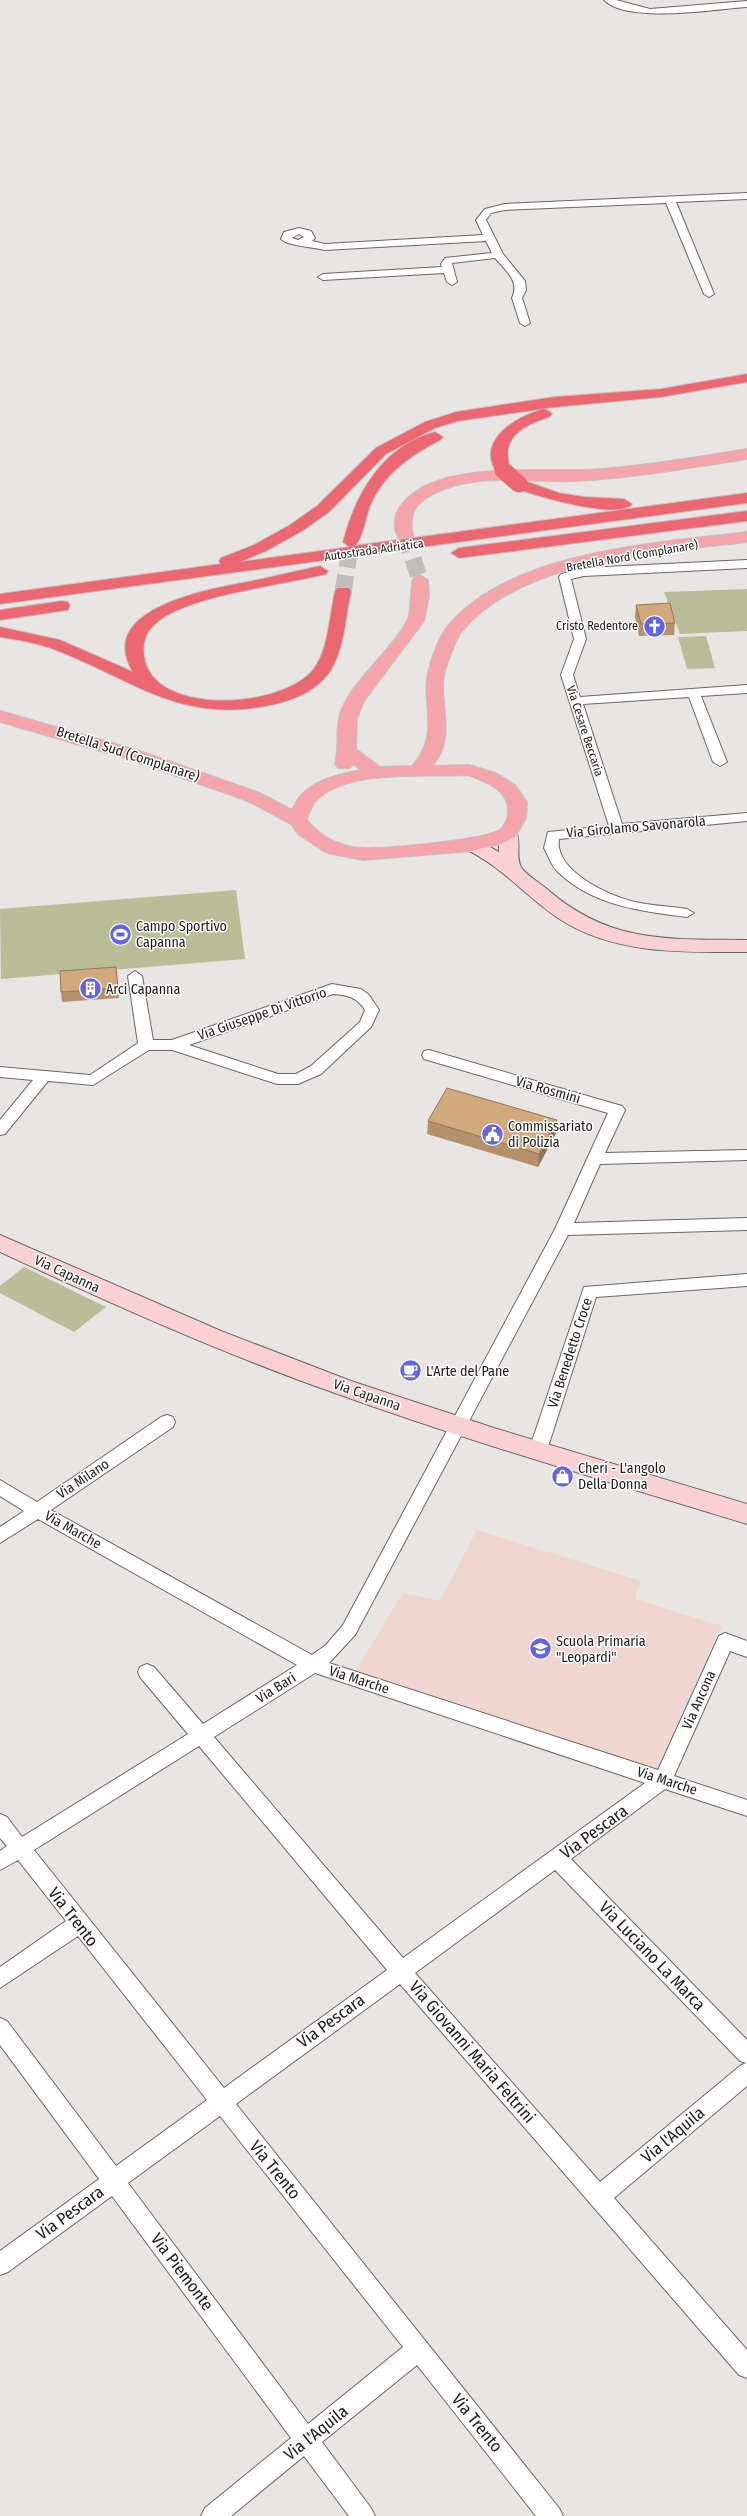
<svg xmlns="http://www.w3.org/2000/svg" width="747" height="2516" font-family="'Fira Sans Condensed',sans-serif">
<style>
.education{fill:#efd6d0}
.green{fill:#b9bd98}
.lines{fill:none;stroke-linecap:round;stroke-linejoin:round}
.primary-tunnel{stroke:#c0bdba;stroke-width:17;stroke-dasharray:17 8;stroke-linecap:butt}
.highway-tunnel{stroke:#c0bdba;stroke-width:17;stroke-dasharray:17 8;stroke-linecap:butt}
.street-casing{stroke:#696663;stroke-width:2}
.secondary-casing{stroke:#696663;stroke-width:2}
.primary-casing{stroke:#c4c4c3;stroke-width:2}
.highway-casing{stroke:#c4c4c3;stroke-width:2}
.street{fill:#fff;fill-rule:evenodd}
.secondary{fill:#f9d1d4;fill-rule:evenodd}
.primary{fill:#f4a4aa;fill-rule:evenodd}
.highway{fill:#ec6771;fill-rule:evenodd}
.highway-bridge-casing{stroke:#c4c4c3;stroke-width:18;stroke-linecap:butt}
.highway-bridge{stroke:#ec6771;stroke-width:17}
.wall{fill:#b4916c}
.shaded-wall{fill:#927658}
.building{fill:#d1a97d;stroke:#927658}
.labels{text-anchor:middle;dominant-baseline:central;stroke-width:3;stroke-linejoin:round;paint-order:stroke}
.far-street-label{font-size:12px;fill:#1c1b1a;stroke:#fff}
.far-poi-label{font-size:12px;fill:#1c1b1a;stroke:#fff;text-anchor:end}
.street-label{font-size:14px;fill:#1c1b1a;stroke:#fff}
.poi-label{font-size:14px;fill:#1c1b1a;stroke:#fff;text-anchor:start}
.near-street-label{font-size:17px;fill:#1c1b1a;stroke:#fff}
</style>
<rect width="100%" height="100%" fill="#e9e5e2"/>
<path class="education" d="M 477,1530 L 641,1581 L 635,1599 L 722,1626 L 657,1770 L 355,1672 L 403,1593 L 440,1601 Z"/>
<path class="green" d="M 747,589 L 747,631 L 680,634 L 664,592 Z
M 706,636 L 715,668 L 687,669 L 678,637 Z
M 236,890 L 245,959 L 1,979 L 0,909 Z
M 24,1267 L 106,1307 L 74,1332 L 0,1293 L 0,1286 Z"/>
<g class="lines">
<path class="primary-tunnel" d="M 405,535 L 420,580"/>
<path class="highway-tunnel" d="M 343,592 L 351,542"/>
<defs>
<path id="street" d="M 604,0 L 616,0 L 650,9 L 747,1 L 747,7 C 714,9 628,24 604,0 Z
M 747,193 L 747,199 L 676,202 L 714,294 L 709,297 L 704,294 L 666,203 L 505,210 L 491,213 L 486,220 L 503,254 L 525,281 L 526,290 L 522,298 L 530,323 L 525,326 L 520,323 L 512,298 C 520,281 506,271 495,258 L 452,263 L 457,282 L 452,285 L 447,282 L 444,273 L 323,280 L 318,277 L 323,274 L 442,267 L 441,264 L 445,258 L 492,253 L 486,241 L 325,250 C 314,247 287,246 281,239 L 284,232 L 299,228 L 311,231 L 315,238 L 312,241 L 325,244 L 483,235 L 476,220 L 485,209 L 505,204 ZM 299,234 L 304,237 L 298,240 L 292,238 Z
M 747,560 L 747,568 L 584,576 L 571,579 L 586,639 L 573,675 L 580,697 L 747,685 L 747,693 L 701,696 L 727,762 L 720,766 L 713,762 L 689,697 L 583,704 L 622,824 L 747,813 L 747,821 L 559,839 C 554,871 609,896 635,902 C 652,906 670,906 687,909 L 694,913 L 687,917 C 641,911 593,906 558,872 C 552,867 548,855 544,848 L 548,832 L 609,826 L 561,675 L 574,639 L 559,577 L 561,574 L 584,568 Z
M 135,971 L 142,976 L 153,1040 L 172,1040 L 332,984 L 361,989 L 369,995 L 379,1010 L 371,1027 L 321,1074 L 298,1084 L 277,1084 L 172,1050 L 149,1050 L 93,1085 L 48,1081 L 5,1134 L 0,1135 L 0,1120 L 33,1080 L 0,1077 L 0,1067 L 90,1075 L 138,1043 L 128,976 ZM 333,994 C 347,995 357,997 365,1010 L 360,1022 L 311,1066 L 296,1074 L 278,1074 L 189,1045 Z
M 429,1050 L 622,1106 L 625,1110 L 605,1153 L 747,1150 L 747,1160 L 600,1164 L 574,1223 L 747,1218 L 747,1230 L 568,1235 L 355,1635 L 329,1663 L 658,1770 L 719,1636 L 725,1633 L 747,1641 L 747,1657 L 730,1651 L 674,1776 L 747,1800 L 747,1816 L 665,1789 L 571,1859 L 747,2040 L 747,2086 L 614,2198 L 747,2350 L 747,2378 L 739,2375 L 400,1984 L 236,2104 L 559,2508 L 563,2516 L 536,2516 L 417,2365 L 322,2442 L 371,2508 L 375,2516 L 349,2516 L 304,2456 L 231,2516 L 201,2516 L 205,2508 L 291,2438 L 112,2196 L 8,2272 L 0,2275 L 0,2251 L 99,2179 L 0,2045 L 0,2018 L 7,2021 L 116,2166 L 207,2100 L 78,1936 L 0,1988 L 0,1967 L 66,1921 L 18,1860 L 0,1870 L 0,1851 L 7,1846 L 0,1838 L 0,1814 L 7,1817 L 22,1837 L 188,1734 L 140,1677 L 138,1672 L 140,1667 L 147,1664 L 154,1667 L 203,1724 L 297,1665 L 38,1519 L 0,1543 L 0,1527 L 24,1511 L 0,1496 L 0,1480 L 37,1502 L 161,1417 L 167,1415 L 173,1417 L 175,1422 L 173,1427 L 51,1510 L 312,1655 L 326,1645 L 343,1625 L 555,1229 L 608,1113 L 424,1059 L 422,1055 L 424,1051 ZM 315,1673 L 645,1783 L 403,1958 L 214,1737 ZM 199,1746 L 387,1970 L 224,2088 L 34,1850 ZM 555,1870 L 740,2061 L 746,2063 L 740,2066 L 600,2182 L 415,1973 ZM 220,2116 L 403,2347 L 308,2424 L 128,2183 Z
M 747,1274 L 747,1286 L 596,1297 L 547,1450 L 544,1455 L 538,1457 L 532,1455 L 529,1450 L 584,1287 Z"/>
<path id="secondary" d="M 508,827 L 515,829 C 522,839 515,856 521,867 C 526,875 540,883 547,889 C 610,944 668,939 747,940 L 747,952 C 684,952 616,955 561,920 C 527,898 502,866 465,849 L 463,845 L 465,841 L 479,841 L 499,852 L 499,833 L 501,829 Z
M 0,1235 L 221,1331 L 351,1381 L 494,1428 L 747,1504 L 747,1524 C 609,1482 471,1442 335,1393 C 221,1353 110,1303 0,1252 Z"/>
<path id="primary" d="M 747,449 L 747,459 C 690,468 633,478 575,481 C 532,483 483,473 442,490 C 420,499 407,510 413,535 L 411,538 L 399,538 C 393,529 393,517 400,507 C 433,457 549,474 602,469 C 651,465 699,457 747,449 Z
M 747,532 L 747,542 C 658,553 524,558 462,631 C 456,639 451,654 447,664 C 434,698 460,735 432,766 L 469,765 L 496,773 L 515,785 L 527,802 L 526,818 L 515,837 L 500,844 L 472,851 L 363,860 L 332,854 L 325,852 L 298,834 L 291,824 L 248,801 L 125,758 L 0,722 L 0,711 L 137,750 L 260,793 L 292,810 C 303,782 334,775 361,770 L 353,764 L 350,768 L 338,768 L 335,764 C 339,749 336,733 339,718 C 346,685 392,651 407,621 C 413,609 409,584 414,577 L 420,575 L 428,580 L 429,596 L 424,621 L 364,701 L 357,718 L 356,749 L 380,767 L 412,766 C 443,732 418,702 430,665 C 433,654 440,636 447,627 C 509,551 656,543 747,532 ZM 468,775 C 486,782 510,790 508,813 C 508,818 505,825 501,829 C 489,840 382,849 363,848 C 355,848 346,846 339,843 C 328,840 314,829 307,820 C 309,813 311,806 316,801 C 346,769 427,777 468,775 Z"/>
<path id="highway" d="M 747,374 L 747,382 L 661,397 L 555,407 L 458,421 L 435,428 L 386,454 L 329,512 L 302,531 L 266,551 L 240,562 L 350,547 L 343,542 C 355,495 383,445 435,432 L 443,437 L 440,440 C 410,456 384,473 370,506 C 366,515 362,544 353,546 L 747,493 L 747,503 L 0,604 L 0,594 L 221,564 L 219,561 L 221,558 L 254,545 L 290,525 L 317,506 L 376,448 L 425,422 L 456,412 L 555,397 L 661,389 Z
M 544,409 L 549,411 L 552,414 L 549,417 C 522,426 499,438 511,470 L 509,473 L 497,473 C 475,440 517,416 544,409 Z
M 519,479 L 559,493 L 584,497 L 624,499 L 632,504 C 620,521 531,495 513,487 L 511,484 Z
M 747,511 L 747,521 L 459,558 L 451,553 L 459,548 Z
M 320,566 L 328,571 L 326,574 C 283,585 193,595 160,620 C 147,630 142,639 144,656 C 152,717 281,709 313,670 C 329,650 329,616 335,592 L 337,588 L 349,588 L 351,592 C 345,617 345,645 332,668 C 319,690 295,700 271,705 C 180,724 136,681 56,650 C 38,643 19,640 0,637 L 0,627 L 60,640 L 133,672 C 93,606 217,588 257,580 C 278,575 299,571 320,566 Z
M 62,601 L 68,602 L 70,606 L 68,610 L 0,620 L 0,610 Z"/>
</defs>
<use href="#street" class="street-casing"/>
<use href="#secondary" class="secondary-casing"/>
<use href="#primary" class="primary-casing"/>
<use href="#highway" class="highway-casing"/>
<use href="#street" class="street"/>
<use href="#secondary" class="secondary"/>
<use href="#primary" class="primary"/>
<use href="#highway" class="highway"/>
<defs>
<path id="highway-bridge" d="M 503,470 L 519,484"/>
</defs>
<use href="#highway-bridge" class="highway-bridge-casing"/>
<use href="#highway-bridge" class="highway-bridge"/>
</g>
<path class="wall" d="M 636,605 L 675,623 L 674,635 L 639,636 L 635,617 Z
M 116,967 L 119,998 L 62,1002 L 61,992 Z
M 428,1121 L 556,1133 L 538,1167 L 427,1134 Z"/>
<path class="shaded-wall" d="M 557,1120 L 556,1133 L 538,1167 L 539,1154 Z"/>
<path class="building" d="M 670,603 L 675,623 L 641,624 L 636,605 Z
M 116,967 L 118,988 L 61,992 L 60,971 Z
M 447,1088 L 557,1120 L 539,1154 L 428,1121 Z"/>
<defs>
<symbol id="church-disc" viewBox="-11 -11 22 22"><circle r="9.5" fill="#6267df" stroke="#fff"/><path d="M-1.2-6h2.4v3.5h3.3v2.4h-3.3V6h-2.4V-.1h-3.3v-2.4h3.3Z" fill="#fff"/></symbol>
<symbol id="stadium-disc" viewBox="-11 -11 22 22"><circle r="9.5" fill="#6267df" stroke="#fff"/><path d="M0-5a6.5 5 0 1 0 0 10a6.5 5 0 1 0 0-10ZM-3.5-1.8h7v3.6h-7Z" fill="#fff"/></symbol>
<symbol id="building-disc" viewBox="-11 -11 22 22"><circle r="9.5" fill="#6267df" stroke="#fff"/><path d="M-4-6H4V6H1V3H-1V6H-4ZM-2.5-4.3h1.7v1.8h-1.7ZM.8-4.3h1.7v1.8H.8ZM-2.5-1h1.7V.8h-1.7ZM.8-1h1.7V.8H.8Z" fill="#fff"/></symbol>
<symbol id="civic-disc" viewBox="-11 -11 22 22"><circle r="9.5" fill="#6267df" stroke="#fff"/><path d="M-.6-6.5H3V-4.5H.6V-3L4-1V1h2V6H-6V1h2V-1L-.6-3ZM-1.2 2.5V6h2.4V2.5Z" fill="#fff"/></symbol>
<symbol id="cafe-disc" viewBox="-11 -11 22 22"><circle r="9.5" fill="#6267df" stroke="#fff"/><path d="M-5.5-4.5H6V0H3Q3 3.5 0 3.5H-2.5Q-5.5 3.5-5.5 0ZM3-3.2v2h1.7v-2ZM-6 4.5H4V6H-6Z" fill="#fff"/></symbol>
<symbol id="shop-disc" viewBox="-11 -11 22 22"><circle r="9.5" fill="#6267df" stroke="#fff"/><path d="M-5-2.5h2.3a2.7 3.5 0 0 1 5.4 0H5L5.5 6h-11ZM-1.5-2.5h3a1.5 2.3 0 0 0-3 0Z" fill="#fff"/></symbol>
<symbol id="school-disc" viewBox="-11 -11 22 22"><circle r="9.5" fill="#6267df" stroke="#fff"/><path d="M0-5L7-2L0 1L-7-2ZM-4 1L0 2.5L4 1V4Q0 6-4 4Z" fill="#fff"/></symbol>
</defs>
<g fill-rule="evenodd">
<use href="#church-disc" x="642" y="614" width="25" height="25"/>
<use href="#stadium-disc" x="108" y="922" width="25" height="25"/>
<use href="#building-disc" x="78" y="976" width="25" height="25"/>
<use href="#civic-disc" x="480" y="1122" width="25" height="25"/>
<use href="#cafe-disc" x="398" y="1358" width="25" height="25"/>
<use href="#shop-disc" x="550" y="1464" width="25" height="25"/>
<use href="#school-disc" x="528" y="1636" width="25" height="25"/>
</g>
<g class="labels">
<g class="far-street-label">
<text transform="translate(374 550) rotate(-8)">Autostrada Adriatica</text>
<text transform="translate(632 556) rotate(-10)">Bretella Nord (Complanare)</text>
<text transform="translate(585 731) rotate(72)">Via Cesare Beccaria</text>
</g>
<g class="far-poi-label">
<text x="638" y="626">Cristo Redentore</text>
</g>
<g class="street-label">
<text transform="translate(128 754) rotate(18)">Bretella Sud (Complanare)</text>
<text transform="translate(636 827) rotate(-5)">Via Girolamo Savonarola</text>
<text transform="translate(262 1014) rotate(-19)">Via Giuseppe Di Vittorio</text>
<text transform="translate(548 1090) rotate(16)">Via Rosmini</text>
<text transform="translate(67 1274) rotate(25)">Via Capanna</text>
<text transform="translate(570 1353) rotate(-72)">Via Benedetto Croce</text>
<text transform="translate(367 1395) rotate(19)">Via Capanna</text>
<text transform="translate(83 1479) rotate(-34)">Via Milano</text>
<text transform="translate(73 1530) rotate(29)">Via Marche</text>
<text transform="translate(359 1680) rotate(18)">Via Marche</text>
<text transform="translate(276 1688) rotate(-32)">Via Bari</text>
<text transform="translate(699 1700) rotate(-66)">Via Ancona</text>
<text transform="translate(667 1781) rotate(18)">Via Marche</text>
</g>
<g class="poi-label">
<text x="136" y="926">Campo Sportivo<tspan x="136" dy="16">Capanna</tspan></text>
<text x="106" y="989">Arci Capanna</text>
<text x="508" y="1126">Commissariato<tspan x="508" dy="16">di Polizia</tspan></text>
<text x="426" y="1371">L'Arte del Pane</text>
<text x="578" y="1468">Cherí - L'angolo<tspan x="578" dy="16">Della Donna</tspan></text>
<text x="556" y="1641">Scuola Primaria<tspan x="556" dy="16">"Leopardi"</tspan></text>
</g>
<g class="near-street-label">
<text transform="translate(594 1832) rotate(-36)">Via Pescara</text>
<text transform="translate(73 1917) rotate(52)">Via Trento</text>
<text transform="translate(652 1956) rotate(46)">Via Luciano La Marca</text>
<text transform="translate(331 2021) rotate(-36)">Via Pescara</text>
<text transform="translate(472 2052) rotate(49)">Via Giovanni Maria Feltrini</text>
<text transform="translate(673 2135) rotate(-40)">Via l'Aquila</text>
<text transform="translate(275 2170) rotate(51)">Via Trento</text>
<text transform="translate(70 2213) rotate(-36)">Via Pescara</text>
<text transform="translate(182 2272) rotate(53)">Via Piemonte</text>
<text transform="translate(477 2423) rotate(51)">Via Trento</text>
<text transform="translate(316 2433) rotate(-39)">Via l'Aquila</text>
</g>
</g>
</svg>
